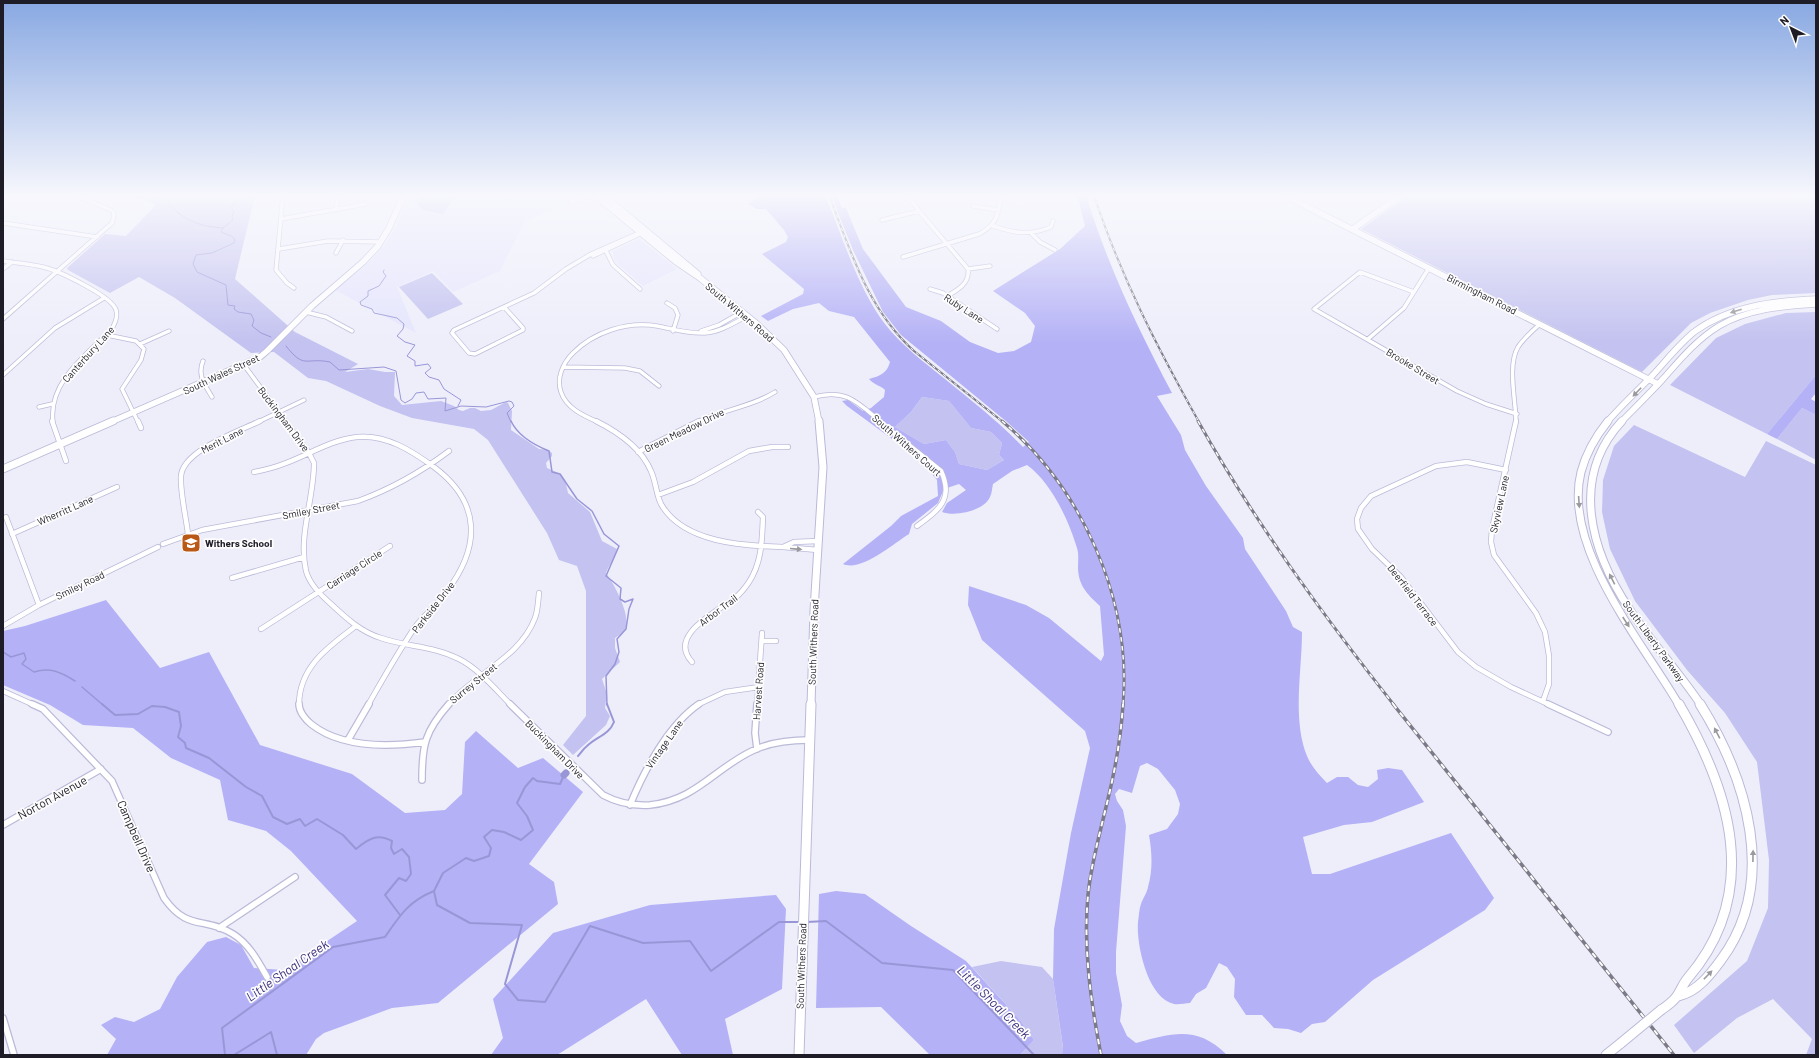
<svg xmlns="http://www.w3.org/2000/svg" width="1819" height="1058" font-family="Barlow,sans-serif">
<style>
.built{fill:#e5e5fd}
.green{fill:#c3c2f0}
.forest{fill:#b4b1f6;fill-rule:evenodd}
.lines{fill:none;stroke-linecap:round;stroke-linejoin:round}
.stream-far2{stroke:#9996d8;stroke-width:1}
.stream-far1{stroke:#9996d8;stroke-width:1.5}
.stream{stroke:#9996d8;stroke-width:2}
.canal{stroke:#9996d8;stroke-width:7}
.street-far2-casing{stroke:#babad8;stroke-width:5}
.street-far1-casing{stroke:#babad8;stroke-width:6}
.street-casing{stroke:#babad8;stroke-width:8}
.secondary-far2-casing{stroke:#babad8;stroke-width:7}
.secondary-far1-casing{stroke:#babad8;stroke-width:9}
.secondary-casing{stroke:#babad8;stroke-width:11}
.primary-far2-casing{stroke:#babad8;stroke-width:7}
.primary-far1-casing{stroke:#babad8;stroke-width:9}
.primary-casing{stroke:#babad8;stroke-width:11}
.street-far2{stroke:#fff;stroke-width:3.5}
.street-far1{stroke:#fff;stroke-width:4.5}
.street{stroke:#fff;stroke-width:5.5}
.secondary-far2{stroke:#fff;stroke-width:5.5}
.secondary-far1{stroke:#fff;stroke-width:7}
.secondary{stroke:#fff;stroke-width:9}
.primary-far2{stroke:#fff;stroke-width:5.5}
.primary-far1{stroke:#fff;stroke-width:7}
.primary{stroke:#fff;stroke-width:9}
.rail-far2-casing{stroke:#7b7a86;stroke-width:2}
.rail-far1-casing{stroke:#7b7a86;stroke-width:3}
.rail-casing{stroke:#7b7a86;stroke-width:3.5}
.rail-far2{stroke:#fdfdfd;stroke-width:1;stroke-dasharray:3.5;stroke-linecap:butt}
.rail-far1{stroke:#fdfdfd;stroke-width:1.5;stroke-dasharray:4.5;stroke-linecap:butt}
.rail{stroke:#fdfdfd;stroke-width:2;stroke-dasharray:5.5;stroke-linecap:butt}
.primary-bridge-casing{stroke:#babad8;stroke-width:11;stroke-linecap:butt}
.primary-bridge{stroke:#fff;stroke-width:9}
.oneway{fill:#99999e}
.labels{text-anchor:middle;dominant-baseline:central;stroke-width:3.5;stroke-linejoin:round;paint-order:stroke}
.street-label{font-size:10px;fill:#1d1c27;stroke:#fdfdfd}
.poi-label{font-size:10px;font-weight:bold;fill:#1d1c27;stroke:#fdfdfd;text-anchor:start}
.near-street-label{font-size:12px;fill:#1d1c27;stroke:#fdfdfd}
.near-water-label{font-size:13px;font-style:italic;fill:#3c2f7d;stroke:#fdfdfd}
</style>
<rect width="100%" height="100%" fill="#eeeefb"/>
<path class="built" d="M 409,195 L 587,195 L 525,221 L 500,271 L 453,292 L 433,271 L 397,287 L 416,333 L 335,290 L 364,267 L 384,246 L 396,227 Z
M 639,239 L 677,269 L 643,286 L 619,265 L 615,261 L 613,253 L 613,251 Z"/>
<path class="green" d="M 134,195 L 255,195 L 235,279 L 295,332 L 358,364 L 345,372 L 368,369 L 385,372 L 395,372 L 394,396 L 402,405 L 441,401 L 454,406 L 459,410 L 463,411 L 470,408 L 475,408 L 481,411 L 491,410 L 506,402 L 508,403 L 512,411 L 511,430 L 539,449 L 548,450 L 552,453 L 552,456 L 546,463 L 547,468 L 561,474 L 565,480 L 568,493 L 590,512 L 602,541 L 617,549 C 616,558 609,564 606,573 C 614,584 632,616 625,630 C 623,633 618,636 615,638 L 615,648 L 620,662 L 602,679 L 607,694 L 605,708 L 610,716 L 606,725 L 573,755 L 563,745 L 586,716 L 586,591 L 577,566 L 559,560 L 547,533 L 488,440 L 474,429 L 412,418 L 380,406 L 326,381 L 308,378 L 274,352 L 251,353 L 175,298 L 139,277 L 110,293 L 68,270 L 67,268 L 105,234 L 126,236 L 156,205 Z
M 418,195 L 457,195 L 443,214 L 423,210 L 417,204 Z
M 1409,195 L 1816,195 L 1816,293 L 1772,295 L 1748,300 L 1710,313 L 1691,323 L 1642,372 L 1361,229 Z
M 432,273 L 463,304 L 428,319 L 399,287 Z
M 1816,312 L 1816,375 L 1767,434 L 1670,385 L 1716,338 L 1745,324 L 1786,313 Z
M 922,397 L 949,401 L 971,428 L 991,432 L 1002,443 L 999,455 L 1004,460 L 987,470 L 959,464 L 955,452 L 946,440 L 924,444 L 895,427 L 911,412 Z
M 1802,408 L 1816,415 L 1816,460 L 1777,439 Z
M 1634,425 L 1745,477 L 1766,441 L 1816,465 L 1816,1055 L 1806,1055 L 1812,1039 L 1773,999 L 1737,1018 L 1694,1053 L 1674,1025 L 1747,961 L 1768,908 L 1769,860 L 1757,762 L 1725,713 L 1687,670 L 1635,601 L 1610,549 L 1602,512 L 1603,480 L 1614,446 Z
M 1001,961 L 1042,967 L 1053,979 L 1063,1048 L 1062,1055 L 1020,1055 L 1034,1040 L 1020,1020 L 972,967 Z"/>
<path class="forest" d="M 759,195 L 825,195 C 842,235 858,289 885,324 C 902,346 924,362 945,379 C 972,401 999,422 1023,447 L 1029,442 L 1007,422 L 901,335 L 883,312 L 853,250 L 831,195 L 837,195 L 842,208 L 846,208 L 863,249 L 906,307 L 941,321 L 970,342 L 998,353 L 1014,351 L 1031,342 L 1035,326 L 1025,313 L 993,291 L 1060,249 L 1085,226 L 1077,195 L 1086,195 C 1107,264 1138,329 1172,393 L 1157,396 L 1181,435 L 1185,450 L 1206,486 L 1243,538 L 1245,549 L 1286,611 L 1293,627 L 1302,632 C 1302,671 1292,719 1307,756 C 1311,766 1319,775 1327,783 L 1337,777 L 1348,777 L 1358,785 L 1368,787 L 1378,779 L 1377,770 L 1388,768 L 1402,770 L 1424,802 L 1372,822 L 1344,825 L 1303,837 L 1312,874 L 1330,874 L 1451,833 L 1494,898 L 1485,910 L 1373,980 L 1325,1022 L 1312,1024 L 1301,1033 L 1288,1029 L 1274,1028 L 1262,1015 L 1246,1015 L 1234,997 L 1235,979 L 1227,967 L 1219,963 L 1206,988 L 1196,994 L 1190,1003 C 1185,1003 1179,1005 1174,1004 C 1148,999 1136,945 1138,922 C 1139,916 1139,909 1141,904 C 1143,898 1147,893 1148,887 C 1153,870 1152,852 1149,835 L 1167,829 L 1178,814 L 1180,804 L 1175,790 L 1158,769 L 1147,763 L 1140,766 L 1132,793 L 1119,789 L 1115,794 L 1117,801 L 1123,810 L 1126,826 L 1116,952 L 1116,973 L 1122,1005 L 1120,1021 L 1127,1036 L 1136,1043 C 1173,1033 1197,1025 1227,1055 L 1062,1055 L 1063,1047 L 1053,979 L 1054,929 L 1071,833 L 1090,748 L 1085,731 L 982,640 L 968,605 L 969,586 L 1026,605 L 1049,618 L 1101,661 L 1104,655 L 1100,606 C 1087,594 1078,585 1078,567 C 1078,561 1079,554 1077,548 C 1069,521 1051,482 1027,465 L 1012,471 L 993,484 C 992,488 992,493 990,497 C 984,511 955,517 942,512 L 947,503 L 966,490 L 959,484 L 944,489 L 938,503 L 912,524 L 909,534 C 893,544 861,572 843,564 L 891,526 L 901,516 L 938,496 L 937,480 L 918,458 L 847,406 L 842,401 L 848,400 L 863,411 L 871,408 L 884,397 L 885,390 C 880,385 874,385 869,379 C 880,376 887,373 890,362 L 854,317 L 829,311 L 819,303 L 793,309 L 768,321 L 761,316 L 803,294 L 804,289 L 762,254 L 786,242 L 788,237 L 784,230 L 766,209 L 757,209 L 748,204 ZM 922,397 L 949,401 L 971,428 L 991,432 L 1002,443 L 999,455 L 1004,460 L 987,470 L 959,464 L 955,452 L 946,440 L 924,444 L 895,427 L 911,412 Z
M 1816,375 L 1816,393 L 1811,399 L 1816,402 L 1816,415 L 1802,408 L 1777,439 L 1767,434 Z
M 106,600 L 160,668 L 209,652 L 260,745 L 352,774 L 405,813 L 445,810 L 462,794 L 465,742 L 476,731 L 518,768 L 543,758 L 583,792 L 529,864 L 554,882 L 558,904 L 438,1003 L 392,1008 L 324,1033 L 316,1039 L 306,1055 L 107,1055 L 116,1039 L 101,1025 L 115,1017 L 134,1022 L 160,1009 L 177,977 L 207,942 L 226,937 L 241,945 L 254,968 L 284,970 L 357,921 L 291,851 L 266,831 L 228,820 L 220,780 L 171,758 L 133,728 L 83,725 L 50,705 L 3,685 L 3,631 L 25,626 Z
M 836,891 L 865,894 L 911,926 L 966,961 L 1020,1020 L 1034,1040 L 1020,1055 L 930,1055 L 881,1007 L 816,1008 L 819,894 Z
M 776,895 L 786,909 L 782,989 L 725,1019 L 733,1055 L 682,1055 L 646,999 L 557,1055 L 491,1055 L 503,1038 L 493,999 L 553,933 L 650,905 Z"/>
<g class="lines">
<path class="stream-far2" d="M 152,195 L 163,201
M 238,195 L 239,197 L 231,208 L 234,211 L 232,217 L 233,220 L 223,228 L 221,232 L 233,237 L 235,240 L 234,243 L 212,253 L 196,255 L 193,264 L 197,272 L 226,285 L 228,305 L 235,306 L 234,309 L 238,312 L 251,314 L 254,320 L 252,326 L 261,333 L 271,337
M 170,206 C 186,221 201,227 223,228
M 384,270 L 383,272 L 386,276 L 379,286 L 368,291 L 368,296 L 360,302 L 361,305 L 372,309 L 374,313 L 397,318 L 404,324 L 403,329 L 397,336 L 405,342 L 415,345 L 407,356 L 415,361 L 415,366 L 428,364 L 431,368 L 425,373 L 429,377 L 439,380 L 444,389 L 461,400 L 458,406
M 286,346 C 305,370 305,357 330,362 L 339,370 L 384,367 L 396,371 L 401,400 L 405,403 L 412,399 L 416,393 L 424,392 L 428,399 L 446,398 L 445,411 L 461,406 L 486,407 L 509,401 L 512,402 L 514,406 L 507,413 L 511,422"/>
<path class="stream-far1" d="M 511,421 C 518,436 534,445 549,451 L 552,472 L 560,474 L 577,499 L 592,511 L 604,534 L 619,546 L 606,576 L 621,588 L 620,599 L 625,602 L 633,599 L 629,609 L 626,629 L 617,639 L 619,652 L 615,664 L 606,676 L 607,705
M 3,652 L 11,657 L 24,653 L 26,659 L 22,664 L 34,672 C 50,667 61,672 75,681
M 82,687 L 103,705"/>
<path class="stream" d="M 102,704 L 115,715 L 138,714 L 152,706 L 165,707 L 179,712 L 181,726 L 178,737 L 185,743 L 186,748 L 209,758 L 246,787 L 262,796 L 273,817 L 287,824 L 300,819 L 305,826 L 317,819 L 343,835 L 356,849 C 368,839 377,833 392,841 L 391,848 L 394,854 L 402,849 L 409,857 L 411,874 L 406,881 L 399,878 L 385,895 L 400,915
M 578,756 C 581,753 583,749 587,746 C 596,737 609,735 614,722 L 607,704
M 434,891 L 437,905 L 470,923 L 522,925 L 505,984 L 518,1000 L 545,1002 L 590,926 L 643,943 L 690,941 L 711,971 L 779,922 L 801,922
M 434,891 L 443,873 L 466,858 L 474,861 L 489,856 L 491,848 L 484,837 L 492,830 L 504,832 L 521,840 L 533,830 L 527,816 L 517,803 L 525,787 L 533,778 L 537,781 L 560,784 L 564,775
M 807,922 L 826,921 L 882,963 L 953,970 L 1034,1055
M 225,1055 L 222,1028 L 333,947 L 385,937 C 400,915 409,901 434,891
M 234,1055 L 271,1032 L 277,1055"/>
<path class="canal" d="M 564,775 L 566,773"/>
<defs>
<path id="street-far2" d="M 283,195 L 276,270 L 287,283 L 294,288
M 655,195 L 663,198
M 908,195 L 919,211 L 968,269 C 970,283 958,290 947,296
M 571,202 L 592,195
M 571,202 L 583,195
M 973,206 L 999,210
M 336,210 L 338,195
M 281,219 L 366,204
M 882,220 L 919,211
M 3,223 L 97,237
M 993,226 C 1014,233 1030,236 1051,227 L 1053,221
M 1032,234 L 1040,242 L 1055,250
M 279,249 L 328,241 L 381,242
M 605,249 L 613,265 L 640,289
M 336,253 L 343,240
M 593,256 L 644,232
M 903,257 L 979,234 C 998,224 998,214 1001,195
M 3,261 C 16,263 30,264 43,267 C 57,270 112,296 116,310 C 118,317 115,324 111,330 C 86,355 48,382 53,422
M 3,269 L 12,262
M 968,269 L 990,266
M 930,289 L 943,293 L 997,329
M 1414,292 L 1360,272 L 1314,309 L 1457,391 L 1486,404 L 1517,414
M 667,303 L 675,308 L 678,315 L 673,331
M 504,307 L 523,328 L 523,330 L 475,354 L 469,353 L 452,333 L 454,330 L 534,293 L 566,269 L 591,254 L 641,232
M 306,312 L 326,317 L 352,331
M 3,319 L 112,223 L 114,216 L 113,211 L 75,195
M 701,331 L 719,325 L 742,312
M 107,335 L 136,341 L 144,349 L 141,360 L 122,389 L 138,422
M 1368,339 L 1404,308 L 1429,268
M 140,344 L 169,331
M 203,361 C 197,375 205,385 212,397
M 244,365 L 286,422
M 563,367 L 625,368 L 640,371 L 659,386
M 3,375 L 55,328 L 104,298
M 814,397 C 846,388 858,403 881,422
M 39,407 L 52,404
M 258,422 L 304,400
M 598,422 C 584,416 566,408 561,392 C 556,378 563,363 573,353 C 594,332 627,321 657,326 C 673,329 688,334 705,333 C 720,332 734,323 747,316
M 697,422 C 722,410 751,407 775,392
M 1516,422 C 1516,401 1507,366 1518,347 C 1524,338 1532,331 1540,324"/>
<path id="street-far1" d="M 52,421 L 66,461
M 138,421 L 141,428
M 285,421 L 309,453 L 314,463 C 314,499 298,535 306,571 C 310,585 321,595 331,604 C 346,618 361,632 381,638 C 407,647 434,646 459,659 C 479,669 495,689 511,705
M 596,421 C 618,432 641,447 651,471 C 656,482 656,494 661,504 C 683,543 744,546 783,547
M 879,421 L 941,471 C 954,499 939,510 917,526
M 1516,421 L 1492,529 L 1491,542 L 1494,555 L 1536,613 L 1545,632 L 1549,656 L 1549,684 L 1543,701
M 638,452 L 699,421
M 1506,470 L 1467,462 L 1436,466 L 1371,496 L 1361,508 L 1357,519 L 1358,529 L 1372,549 L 1401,577 L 1458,652 L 1476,667 L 1511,687 L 1550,705
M 254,472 C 265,470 276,467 286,463 C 310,454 331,440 357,437 C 386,434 412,451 434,467 C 481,502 481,546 447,591 C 438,604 425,614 415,627 C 398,652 383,679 368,705
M 658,495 L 693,482 L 749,451 L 772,447 L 788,447
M 6,517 L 39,605
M 12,534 L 117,487
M 188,534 C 186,517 180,492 181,476 C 183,450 240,431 260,421
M 818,541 L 794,542 L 783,547 L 818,550
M 163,544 L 202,530 L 358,501 C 391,489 421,472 449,451
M 232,578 L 304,557
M 3,626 L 39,605 L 158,547
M 261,629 L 390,546
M 762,641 L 776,641
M 692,662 C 667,635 717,612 735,598 C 740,594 745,588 749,582 C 762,562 762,540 763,517 L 758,512
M 3,691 L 34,705
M 299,705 C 299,667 328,647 356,626
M 448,705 C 474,674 520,658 535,618 C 538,610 538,601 539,593
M 697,705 L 725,692 L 759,687
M 757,705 L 762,633"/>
<path id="street" d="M 32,704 L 43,709 L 112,781 L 164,898 C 188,932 204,916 233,934 C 249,944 258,961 267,977
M 299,704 C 299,712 306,720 311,724 C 341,748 389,747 425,742
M 510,704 L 603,795 C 618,803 634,806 650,805 C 696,800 714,769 752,751 C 770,742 790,740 809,740
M 1548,704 L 1608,732
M 348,740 L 369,704
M 757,749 L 755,733 L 757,704
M 422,780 C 422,745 425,731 449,704
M 630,805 C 644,771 668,725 699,704
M 3,825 L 101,769
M 219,928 L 295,877
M 3,1018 L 14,1055"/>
<path id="secondary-far2" d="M 595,195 L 675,261 L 700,278 L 757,324 L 784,350 L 814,397 L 819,422
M 603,195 L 698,274
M 1284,195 L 1658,384
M 1353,229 L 1401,195
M 111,422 L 260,357 L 267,351 L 312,306 L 363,262 L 378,246 L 389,228 L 404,195"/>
<path id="secondary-far1" d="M 3,469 L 113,421
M 811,705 L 814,610 L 823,467 L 819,421"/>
<path id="secondary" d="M 799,1055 L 811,704"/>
<path id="primary-far2" d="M 1607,422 C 1621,406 1637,391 1652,376 C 1666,361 1678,345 1694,332 C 1729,306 1774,301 1816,299
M 1621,422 C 1635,408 1648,395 1662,380 C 1679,361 1696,340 1719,326 C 1748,309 1783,306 1816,304"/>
<path id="primary-far1" d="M 1608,421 C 1596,436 1586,453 1581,472 C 1562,548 1643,643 1679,705
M 1622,421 C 1569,478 1591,552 1630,610 C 1652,643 1679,672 1701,705"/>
<path id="primary" d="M 1678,996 C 1697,992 1710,975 1721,960 C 1779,882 1747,779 1700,704
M 1661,1010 C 1667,1006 1673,1002 1677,996 C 1681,990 1683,984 1688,978 C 1762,892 1730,791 1679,704
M 1606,1055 L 1621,1043"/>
</defs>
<use href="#street-far2" class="street-far2-casing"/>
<use href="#street-far1" class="street-far1-casing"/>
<use href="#street" class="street-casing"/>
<use href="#secondary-far2" class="secondary-far2-casing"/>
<use href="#secondary-far1" class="secondary-far1-casing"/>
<use href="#secondary" class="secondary-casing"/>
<use href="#primary-far2" class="primary-far2-casing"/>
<use href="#primary-far1" class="primary-far1-casing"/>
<use href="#primary" class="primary-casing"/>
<use href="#street-far2" class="street-far2"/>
<use href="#street-far1" class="street-far1"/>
<use href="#street" class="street"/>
<use href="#secondary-far2" class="secondary-far2"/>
<use href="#secondary-far1" class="secondary-far1"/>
<use href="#secondary" class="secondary"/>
<use href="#primary-far2" class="primary-far2"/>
<use href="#primary-far1" class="primary-far1"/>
<use href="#primary" class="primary"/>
<defs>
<path id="rail-far2" d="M 829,195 C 850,250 868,310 914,351 L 1003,422
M 1094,195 C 1120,275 1158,349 1199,422"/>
<path id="rail-far1" d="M 1002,421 C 1082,488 1132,600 1123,705
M 1198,421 C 1254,521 1323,615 1394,705"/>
<path id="rail" d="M 1393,704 L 1674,1055
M 1101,1055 C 1091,1003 1083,948 1088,895 C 1091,864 1100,833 1107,803 C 1115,771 1121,737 1123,704"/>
</defs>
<use href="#rail-far2" class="rail-far2-casing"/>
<use href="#rail-far1" class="rail-far1-casing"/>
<use href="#rail" class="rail-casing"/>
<use href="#rail-far2" class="rail-far2"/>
<use href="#rail-far1" class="rail-far1"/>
<use href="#rail" class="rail"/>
<defs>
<path id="primary-bridge" d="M 1621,1043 L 1661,1010"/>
</defs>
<use href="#primary-bridge" class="primary-bridge-casing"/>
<use href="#primary-bridge" class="primary-bridge"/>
</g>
<defs><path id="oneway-solid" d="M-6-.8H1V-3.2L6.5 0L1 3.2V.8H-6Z"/></defs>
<g class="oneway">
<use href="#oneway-solid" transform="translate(1736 311) rotate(162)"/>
<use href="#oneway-solid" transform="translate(1637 392) rotate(134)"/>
<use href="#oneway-solid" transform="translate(1579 502) rotate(86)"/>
<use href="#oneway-solid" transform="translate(796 549) rotate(5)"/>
<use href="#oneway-solid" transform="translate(1612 579) rotate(-117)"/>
<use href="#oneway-solid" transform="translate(1626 622) rotate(57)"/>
<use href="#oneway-solid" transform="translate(1717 733) rotate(-118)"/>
<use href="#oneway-solid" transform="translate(1753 856) rotate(-89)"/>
<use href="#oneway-solid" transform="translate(1708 975) rotate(-46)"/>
</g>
<linearGradient id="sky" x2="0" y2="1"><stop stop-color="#88a8e2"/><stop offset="0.57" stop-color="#f7f7fd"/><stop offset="1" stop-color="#f7f7fd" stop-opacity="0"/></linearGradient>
<rect width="1819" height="343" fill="url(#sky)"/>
<defs>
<symbol id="school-square" viewBox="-11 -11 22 22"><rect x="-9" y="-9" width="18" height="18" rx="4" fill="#ba5917" stroke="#fdfdfd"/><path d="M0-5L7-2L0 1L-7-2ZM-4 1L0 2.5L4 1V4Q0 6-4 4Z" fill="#fff"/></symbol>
</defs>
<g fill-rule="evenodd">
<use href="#school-square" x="180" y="532" width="22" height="22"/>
</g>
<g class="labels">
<g class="street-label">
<text transform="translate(1482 294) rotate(27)">Birmingham Road</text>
<text transform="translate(964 308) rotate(33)">Ruby Lane</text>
<text transform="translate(740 312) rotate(40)">South Withers Road</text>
<text transform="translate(88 354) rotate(-48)">Canterbury Lane</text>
<text transform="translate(1413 366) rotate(31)">Brooke Street</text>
<text transform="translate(221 374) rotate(-25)">South Wales Street</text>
<text transform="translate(284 419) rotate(53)">Buckingham Drive</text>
<text transform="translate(684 430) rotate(-26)">Green Meadow Drive</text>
<text transform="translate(222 440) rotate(-27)">Merit Lane</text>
<text transform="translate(907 445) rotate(41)">South Withers Court</text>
<text transform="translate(1499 504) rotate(-78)">Skyview Lane</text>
<text transform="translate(65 510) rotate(-24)">Wherritt Lane</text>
<text transform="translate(311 510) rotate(-11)">Smiley Street</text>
<text transform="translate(354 569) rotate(-33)">Carriage Circle</text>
<text transform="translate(80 585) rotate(-26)">Smiley Road</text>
<text transform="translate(1413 595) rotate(52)">Deerfield Terrace</text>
<text transform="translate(433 607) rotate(-52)">Parkside Drive</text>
<text transform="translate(718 610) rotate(-37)">Arbor Trail</text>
<text transform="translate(1654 641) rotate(54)">South Liberty Parkway</text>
<text transform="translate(813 642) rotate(-88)">South Withers Road</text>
<text transform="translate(473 683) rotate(-39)">Surrey Street</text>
<text transform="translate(758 691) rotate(-86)">Harvest Road</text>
<text transform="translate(664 744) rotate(-55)">Vintage Lane</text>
<text transform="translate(555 749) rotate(45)">Buckingham Drive</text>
<text transform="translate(801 966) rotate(-88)">South Withers Road</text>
</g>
<g class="poi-label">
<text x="205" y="543">Withers School</text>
</g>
<g class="near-street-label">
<text transform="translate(52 797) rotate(-29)">Norton Avenue</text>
<text transform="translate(137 836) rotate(66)">Campbell Drive</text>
</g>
<g class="near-water-label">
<text transform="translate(287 970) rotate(-35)">Little Shoal Creek</text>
<text transform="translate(994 1002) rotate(45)">Little Shoal Creek</text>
</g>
</g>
<rect width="1819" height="1058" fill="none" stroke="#1d1c27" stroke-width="8"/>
<g transform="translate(1791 28) rotate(318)" stroke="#fdfdfd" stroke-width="3" paint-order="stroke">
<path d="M0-3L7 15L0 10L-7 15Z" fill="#1d1c27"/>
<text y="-6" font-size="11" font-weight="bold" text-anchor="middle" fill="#1d1c27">N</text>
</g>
</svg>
